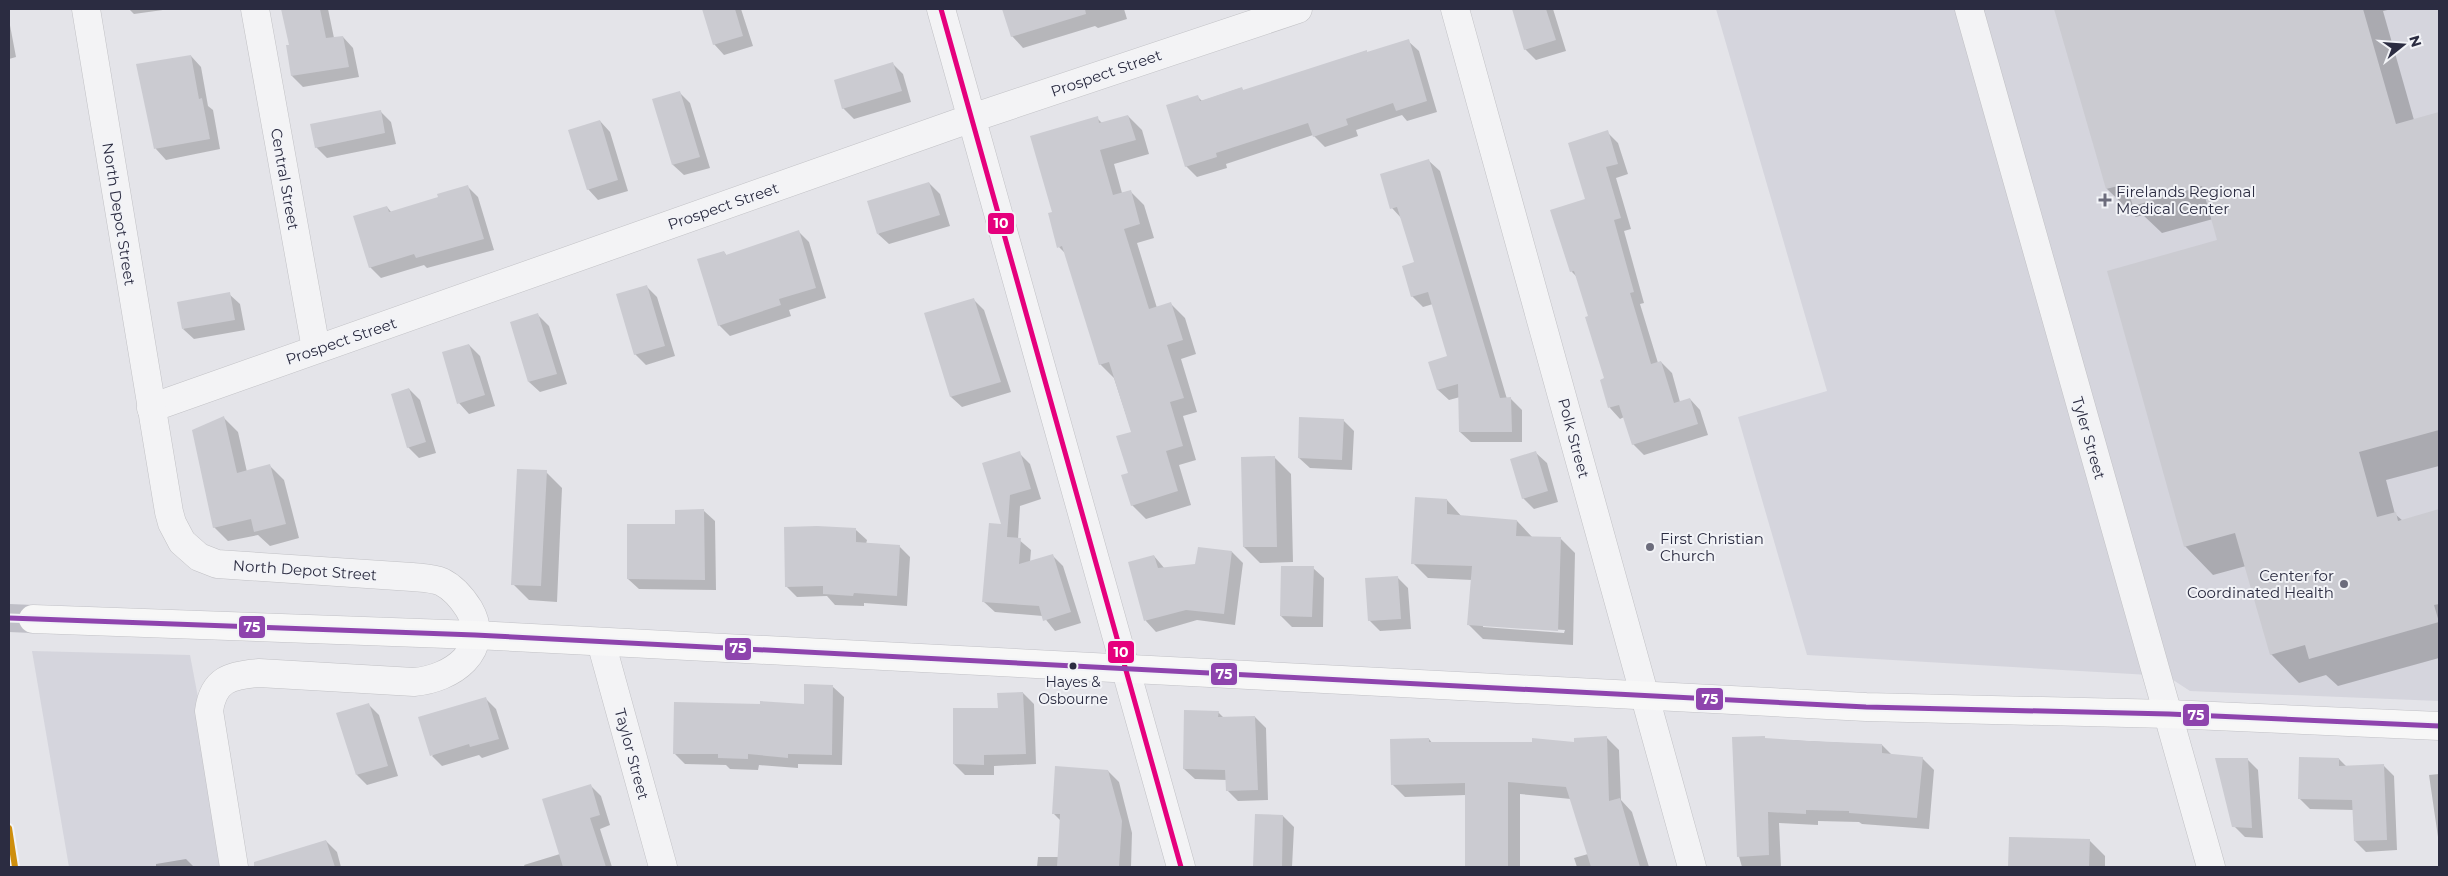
<svg xmlns="http://www.w3.org/2000/svg" width="2448" height="876" font-family="Montserrat,sans-serif">
<style>
.built{fill:#d5d5dd}
.shadow{fill:#0003;fill-rule:evenodd}
.building{fill:#cbcbd1}
.lines{fill:none;stroke-linecap:round;stroke-linejoin:round}
.primary-tunnel{stroke:#bfbfc7;stroke-width:28;stroke-dasharray:28 14;stroke-linecap:butt}
.minor-casing{stroke:#c1c1c5;stroke-width:29}
.tertiary-casing{stroke:#c1c1c5;stroke-width:29}
.primary-casing{stroke:#c1c1c6;stroke-width:29}
.minor{stroke:#f3f3f5;stroke-width:28}
.tertiary{stroke:#f3f3f5;stroke-width:28}
.primary{stroke:#f7f7f7;stroke-width:28}
.bus-1-casing{stroke:#f2f3f7;stroke-width:9}
.bus-2-casing{stroke:#f2f3f7;stroke-width:9}
.bus-1{stroke:#e5007d;stroke-width:5}
.bus-2{stroke:#8e44ad;stroke-width:5}
.rail-1-casing{stroke:#f2f3f7;stroke-width:10}
.rail-1{stroke:#ce8e0d;stroke-width:6}
.poi-dot{fill:#6c6c7c;stroke:#f2f3f7;stroke-width:2}
.bus-dot{fill:#2b2c41;stroke:#f2f3f7;stroke-width:2}
.labels{text-anchor:middle;dominant-baseline:central;stroke-width:4;stroke-linejoin:round;paint-order:stroke}
.bus-label{font-size:14px;fill:#2b2c41;stroke:#f2f3f7}
.street-label{font-size:15px;fill:#2b2c41;stroke:#f2f3f7}
.poi-label{font-size:15px;fill:#2b2c41;stroke:#f2f3f7;text-anchor:start}
.line-badge{stroke:#f2f3f7;stroke-width:2}
.badge-label{font-size:14px;text-anchor:middle;font-weight:bold;fill:#fff}
</style>
<rect width="100%" height="100%" fill="#e4e4e9"/>
<path class="built" d="M 1716,9 L 2439,9 L 2439,701 L 2190,691 L 2167,676 L 1807,655 L 1738,417 L 1827,391 Z
M 32,651 L 190,655 L 230,867 L 69,867 Z"/>
<path class="shadow" d="M 129,9 L 170,9 L 134,14 Z
M 283,9 L 328,9 L 334,38 L 343,37 L 353,48 L 359,77 L 303,87 L 292,76 L 287,46 L 290,46 Z
M 703,9 L 741,9 L 753,46 L 724,55 L 714,44 Z
M 1004,9 L 1124,9 L 1127,19 L 1098,28 L 1095,26 L 1023,48 L 1012,36 Z
M 1513,9 L 1553,9 L 1566,51 L 1536,60 L 1525,49 Z
M 2056,9 L 2392,9 L 2383,11 L 2414,120 L 2439,113 L 2439,466 L 2386,480 L 2395,514 L 2403,521 L 2439,510 L 2439,658 L 2338,686 L 2326,675 L 2299,683 L 2271,654 L 2246,566 L 2213,575 L 2185,546 L 2219,241 L 2213,219 L 2162,233 L 2143,215 L 2136,217 L 2107,189 Z
M 9,20 L 16,57 L 9,59 Z
M 1408,41 L 1419,51 L 1437,112 L 1407,121 L 1402,115 L 1356,130 L 1358,136 L 1325,147 L 1313,135 L 1226,164 L 1227,168 L 1197,177 L 1186,166 L 1198,97 L 1202,101 L 1241,88 L 1244,91 L 1366,51 L 1368,53 Z
M 191,56 L 201,67 L 208,106 L 213,110 L 220,149 L 166,160 L 156,149 L 138,65 Z
M 892,63 L 903,74 L 911,102 L 854,119 L 843,108 Z
M 679,92 L 690,103 L 710,168 L 684,175 L 673,165 L 654,100 Z
M 380,111 L 391,122 L 396,144 L 327,158 L 316,147 Z
M 1128,116 L 1142,130 L 1149,154 L 1114,164 L 1122,193 L 1130,191 L 1144,205 L 1154,238 L 1137,243 L 1157,308 L 1171,304 L 1185,318 L 1196,354 L 1181,359 L 1197,412 L 1183,416 L 1196,460 L 1179,465 L 1191,505 L 1146,519 L 1132,505 L 1129,473 L 1132,433 L 1114,378 L 1100,364 L 1066,254 L 1059,247 L 1053,213 L 1097,118 L 1102,123 Z
M 600,121 L 610,132 L 628,191 L 598,200 L 588,189 Z
M 1607,132 L 1618,143 L 1628,174 L 1616,178 L 1631,229 L 1624,231 L 1644,303 L 1640,304 L 1658,363 L 1661,362 L 1672,373 L 1680,402 L 1690,399 L 1700,410 L 1708,435 L 1644,455 L 1633,444 L 1624,417 L 1620,419 L 1610,408 L 1601,380 L 1605,379 L 1590,316 L 1578,278 L 1572,272 L 1551,211 L 1587,200 Z
M 1429,161 L 1440,171 L 1507,399 L 1511,399 L 1522,410 L 1522,442 L 1471,442 L 1460,432 L 1460,397 L 1449,400 L 1438,390 L 1430,363 L 1449,357 L 1433,304 L 1423,307 L 1412,296 L 1416,263 L 1402,219 L 1392,208 Z
M 929,183 L 940,194 L 950,226 L 889,244 L 878,234 Z
M 467,186 L 478,197 L 494,250 L 427,268 L 424,265 L 381,278 L 370,267 L 387,207 L 392,213 L 440,198 Z
M 798,231 L 809,242 L 826,298 L 789,310 L 791,316 L 730,336 L 719,325 L 724,252 L 727,256 Z
M 646,286 L 657,297 L 675,356 L 646,365 L 635,354 Z
M 229,294 L 240,304 L 245,330 L 194,339 L 183,329 Z
M 973,299 L 984,310 L 1011,392 L 962,407 L 951,397 Z
M 538,315 L 549,326 L 567,384 L 540,392 L 529,382 Z
M 469,345 L 480,356 L 495,406 L 469,414 L 459,403 Z
M 409,389 L 420,400 L 436,453 L 419,458 L 408,447 Z
M 224,418 L 238,432 L 247,472 L 270,466 L 284,480 L 299,538 L 270,546 L 258,535 L 228,541 L 214,527 Z
M 1343,420 L 1354,431 L 1352,470 L 1310,468 L 1299,458 Z
M 1019,453 L 1030,464 L 1041,499 L 1020,506 L 1018,539 L 1031,550 L 1030,562 L 1053,556 L 1063,566 L 1081,623 L 1055,631 L 1043,616 L 995,612 L 984,602 Z
M 1536,453 L 1547,463 L 1558,502 L 1534,509 L 1523,498 Z
M 1275,458 L 1291,474 L 1293,562 L 1260,563 L 1244,547 Z
M 546,472 L 562,488 L 557,602 L 529,600 L 513,584 Z
M 1447,500 L 1462,517 L 1517,521 L 1532,537 L 1560,538 L 1575,553 L 1573,645 L 1483,639 L 1468,624 L 1472,580 L 1428,578 L 1413,563 ZM 1483,625 L 1565,630 L 1564,633 L 1483,627 Z
M 704,511 L 715,521 L 716,590 L 639,589 L 628,579 L 676,525 Z
M 856,530 L 867,540 L 866,544 L 899,546 L 910,557 L 907,606 L 864,603 L 864,606 L 835,605 L 827,596 L 797,597 L 786,586 Z
M 1232,552 L 1243,563 L 1235,625 L 1197,620 L 1156,632 L 1146,621 L 1129,563 L 1154,556 L 1165,569 L 1197,565 Z
M 1313,568 L 1324,578 L 1323,627 L 1292,627 L 1281,616 Z
M 1397,577 L 1408,588 L 1411,629 L 1380,631 L 1369,620 Z
M 833,687 L 844,697 L 842,765 L 798,764 L 798,768 L 759,765 L 758,770 L 730,769 L 726,765 L 685,764 L 675,754 L 805,705 Z
M 1023,693 L 1034,704 L 1036,764 L 994,766 L 994,775 L 965,775 L 954,764 L 999,709 Z
M 485,698 L 496,709 L 509,749 L 482,758 L 479,755 L 442,766 L 432,756 Z
M 368,704 L 379,715 L 398,776 L 367,785 L 357,775 Z
M 1218,712 L 1224,718 L 1255,717 L 1266,728 L 1268,800 L 1238,801 L 1227,790 L 1227,780 L 1195,779 L 1184,769 Z
M 1607,738 L 1619,750 L 1621,800 L 1632,812 L 1649,867 L 1577,867 L 1574,858 L 1588,854 L 1571,799 L 1520,794 L 1520,867 L 1466,867 L 1466,795 L 1405,797 L 1392,784 L 1429,739 L 1433,744 L 1575,743 Z
M 1766,739 L 1882,745 L 1892,755 L 1922,758 L 1934,770 L 1929,829 L 1862,824 L 1859,822 L 1818,821 L 1818,825 L 1779,823 L 1781,867 L 1742,867 L 1738,853 Z
M 2339,759 L 2347,767 L 2384,766 L 2394,776 L 2397,850 L 2366,852 L 2355,841 L 2354,810 L 2310,809 L 2299,798 Z
M 2248,760 L 2258,770 L 2263,838 L 2245,837 L 2234,826 Z
M 1108,771 L 1119,782 L 1132,833 L 1131,867 L 1037,867 L 1038,857 L 1059,857 L 1061,821 L 1053,813 Z
M 2439,774 L 2439,844 L 2429,775 Z
M 590,785 L 601,796 L 610,825 L 600,829 L 612,867 L 525,867 L 524,865 L 560,854 Z
M 1256,815 L 1283,816 L 1294,827 L 1292,867 L 1254,867 Z
M 2010,838 L 2089,840 L 2105,856 L 2105,867 L 2009,867 Z
M 326,841 L 337,852 L 341,867 L 276,867 L 273,858 Z
M 186,859 L 194,867 L 156,867 L 156,864 Z"/>
<path class="building" d="M 281,9 L 320,9 L 326,38 L 343,36 L 349,67 L 291,76 L 286,45 L 289,45 Z
M 702,9 L 735,9 L 743,36 L 713,45 Z
M 1002,9 L 1085,9 L 1086,14 L 1011,37 Z
M 1512,9 L 1546,9 L 1556,40 L 1524,50 Z
M 2054,9 L 2363,9 L 2396,124 L 2439,112 L 2439,430 L 2359,452 L 2377,517 L 2396,512 L 2398,521 L 2439,509 L 2439,604 L 2434,605 L 2439,622 L 2309,659 L 2305,645 L 2270,655 L 2235,533 L 2184,547 L 2107,271 L 2217,240 L 2202,186 L 2133,206 L 2126,184 L 2106,189 Z
M 1409,39 L 1427,101 L 1396,111 L 1393,103 L 1346,119 L 1348,125 L 1313,137 L 1308,123 L 1216,153 L 1217,157 L 1185,167 L 1166,105 L 1198,95 L 1200,101 L 1242,87 L 1243,90 L 1367,50 L 1367,52 Z
M 191,55 L 199,99 L 202,98 L 210,139 L 154,149 L 136,64 Z
M 893,62 L 902,91 L 842,109 L 834,80 Z
M 680,91 L 700,157 L 672,165 L 652,99 Z
M 381,110 L 385,133 L 315,148 L 310,124 Z
M 1128,115 L 1136,140 L 1100,150 L 1113,195 L 1131,190 L 1140,224 L 1124,229 L 1149,309 L 1171,302 L 1183,340 L 1167,345 L 1184,398 L 1170,402 L 1183,446 L 1166,451 L 1178,491 L 1131,506 L 1121,475 L 1128,473 L 1116,436 L 1131,432 L 1109,362 L 1099,365 L 1062,246 L 1057,248 L 1048,213 L 1052,212 L 1030,136 L 1098,116 L 1099,123 Z
M 600,120 L 618,180 L 587,190 L 568,130 Z
M 1608,130 L 1618,164 L 1606,167 L 1621,218 L 1614,220 L 1634,292 L 1630,293 L 1651,364 L 1661,361 L 1674,403 L 1690,398 L 1698,424 L 1632,445 L 1619,405 L 1608,408 L 1600,380 L 1604,378 L 1585,317 L 1588,316 L 1574,271 L 1570,272 L 1550,210 L 1585,199 L 1568,143 Z
M 1429,159 L 1500,398 L 1511,397 L 1512,432 L 1459,432 L 1458,384 L 1437,390 L 1428,362 L 1447,356 L 1428,292 L 1411,297 L 1402,266 L 1414,262 L 1397,207 L 1390,209 L 1380,174 Z
M 929,182 L 940,215 L 877,234 L 867,201 Z
M 468,185 L 484,239 L 416,258 L 414,254 L 369,268 L 353,216 L 387,206 L 389,212 L 438,197 L 437,194 Z
M 799,230 L 816,288 L 779,299 L 781,305 L 718,326 L 697,259 L 724,251 L 726,255 Z
M 647,285 L 665,346 L 634,355 L 616,294 Z
M 230,292 L 235,320 L 182,329 L 177,302 Z
M 974,298 L 1001,382 L 950,397 L 924,313 Z
M 538,313 L 557,374 L 528,382 L 510,322 Z
M 469,344 L 485,395 L 457,404 L 442,352 Z
M 409,388 L 426,442 L 407,448 L 391,394 Z
M 224,416 L 237,473 L 270,464 L 286,524 L 254,532 L 251,519 L 213,528 L 192,430 Z
M 1299,417 L 1344,419 L 1342,460 L 1298,458 Z
M 1020,451 L 1031,489 L 1010,495 L 1007,537 L 1021,538 L 1019,564 L 1053,554 L 1071,612 L 1043,621 L 1039,606 L 982,602 L 989,523 L 1001,524 L 982,463 Z
M 1536,451 L 1548,491 L 1522,499 L 1510,459 Z
M 1275,456 L 1277,547 L 1243,547 L 1241,457 Z
M 517,469 L 547,470 L 541,586 L 511,585 Z
M 1415,497 L 1447,499 L 1447,514 L 1517,520 L 1516,536 L 1561,537 L 1558,631 L 1467,625 L 1472,566 L 1411,564 Z
M 704,509 L 705,580 L 627,579 L 627,524 L 675,524 L 675,510 Z
M 817,526 L 856,528 L 856,542 L 900,545 L 897,596 L 854,593 L 853,596 L 823,594 L 823,586 L 785,587 L 784,527 Z
M 1198,547 L 1232,551 L 1224,614 L 1186,610 L 1144,621 L 1128,562 L 1154,555 L 1158,568 L 1195,564 Z
M 1281,566 L 1314,566 L 1312,617 L 1280,616 Z
M 1398,576 L 1401,619 L 1368,621 L 1365,578 Z
M 804,684 L 833,685 L 832,755 L 788,754 L 788,758 L 748,754 L 748,759 L 718,758 L 718,754 L 673,754 L 674,702 L 760,704 L 760,701 L 804,704 Z
M 1023,692 L 1026,754 L 984,755 L 984,765 L 953,764 L 953,708 L 998,708 L 997,693 Z
M 486,697 L 499,739 L 470,747 L 469,744 L 430,756 L 418,717 Z
M 369,703 L 388,766 L 356,775 L 336,713 Z
M 1184,710 L 1219,711 L 1218,717 L 1255,716 L 1258,790 L 1226,791 L 1225,770 L 1183,769 Z
M 1607,736 L 1609,801 L 1620,798 L 1640,867 L 1591,867 L 1566,787 L 1508,782 L 1508,867 L 1465,867 L 1465,783 L 1391,785 L 1390,739 L 1429,738 L 1429,742 L 1532,742 L 1532,738 L 1574,742 L 1574,738 Z
M 1765,736 L 1765,738 L 1809,741 L 1882,744 L 1882,753 L 1923,757 L 1917,818 L 1849,813 L 1849,811 L 1806,810 L 1806,814 L 1768,812 L 1769,855 L 1737,857 L 1732,737 Z
M 2299,757 L 2339,758 L 2339,766 L 2384,764 L 2387,840 L 2354,841 L 2352,800 L 2298,799 Z
M 2215,758 L 2248,758 L 2252,828 L 2232,827 Z
M 1055,766 L 1108,770 L 1122,821 L 1119,867 L 1057,867 L 1060,814 L 1052,814 Z
M 591,784 L 600,815 L 590,818 L 606,867 L 563,867 L 542,799 Z
M 1255,814 L 1283,815 L 1282,867 L 1253,867 Z
M 2009,837 L 2090,839 L 2089,867 L 2008,867 Z
M 326,840 L 335,867 L 254,867 L 254,862 Z"/>
<g class="lines">
<path class="primary-tunnel" d="M 9,618 L 33,619"/>
<defs>
<path id="minor" d="M 255,9 L 316,349
M 941,9 L 1181,867
M 1455,9 L 1692,867
M 1969,9 L 2211,867
M 151,408 L 972,118 L 1298,9
M 601,642 L 663,867"/>
<path id="tertiary" d="M 86,9 L 169,512 L 172,523 L 182,542 L 199,557 L 217,564 L 412,577 C 422,578 433,578 442,582 C 454,588 462,598 469,609 C 493,651 451,679 414,682 L 259,673 C 230,675 213,680 209,711 L 234,867"/>
<path id="primary" d="M 33,619 L 475,635 L 1866,707 L 2169,714 L 2439,726"/>
</defs>
<use href="#minor" class="minor-casing"/>
<use href="#tertiary" class="tertiary-casing"/>
<use href="#primary" class="primary-casing"/>
<use href="#minor" class="minor"/>
<use href="#tertiary" class="tertiary"/>
<use href="#primary" class="primary"/>
<defs>
<path id="bus-1" d="M 941,9 L 1181,867"/>
<path id="bus-2" d="M 9,618 L 475,635 L 1866,707 L 2169,714 L 2439,726"/>
</defs>
<use href="#bus-1" class="bus-1-casing"/>
<use href="#bus-2" class="bus-2-casing"/>
<use href="#bus-1" class="bus-1"/>
<use href="#bus-2" class="bus-2"/>
<defs>
<path id="rail-1" d="M 9,828 L 15,867"/>
</defs>
<use href="#rail-1" class="rail-1-casing"/>
<use href="#rail-1" class="rail-1"/>
</g>
<g class="poi-dot">
<path d="M2102.5 192.5h5v5h5v5h-5v5h-5v-5h-5v-5h5z"/>
<circle cx="1650" cy="547" r="5"/>
<circle cx="2344" cy="584" r="5"/>
</g>
<circle class="bus-dot" cx="1073" cy="666" r="4.5"/>
<g class="labels">
<g class="bus-label">
<text x="1073" y="682">Hayes &amp;<tspan x="1073" dy="17">Osbourne</tspan></text>
</g>
<g class="street-label">
<text transform="translate(1106 73) rotate(-19)">Prospect Street</text>
<text transform="translate(285 179) rotate(80)">Central Street</text>
<text transform="translate(723 206) rotate(-19)">Prospect Street</text>
<text transform="translate(119 214) rotate(81)">North Depot Street</text>
<text transform="translate(341 341) rotate(-19)">Prospect Street</text>
<text transform="translate(1574 438) rotate(75)">Polk Street</text>
<text transform="translate(2089 438) rotate(74)">Tyler Street</text>
<text transform="translate(305 570) rotate(4)">North Depot Street</text>
<text transform="translate(632 754) rotate(75)">Taylor Street</text>
</g>
<g class="poi-label">
<text x="2116" y="191">Firelands Regional<tspan x="2116" dy="17">Medical Center</tspan></text>
<text x="1660" y="538">First Christian<tspan x="1660" dy="17">Church</tspan></text>
<text x="2334" y="575" text-anchor="end">Center for<tspan x="2334" dy="17">Coordinated Health</tspan></text>
</g>
</g>
<g class="line-badge">
<rect x="987" y="212" width="28" height="23" rx="5" fill="#e5007d"/>
<rect x="238" y="615" width="28" height="24" rx="5" fill="#8e44ad"/>
<rect x="724" y="637" width="28" height="24" rx="5" fill="#8e44ad"/>
<rect x="1107" y="640" width="28" height="24" rx="5" fill="#e5007d"/>
<rect x="1210" y="662" width="28" height="24" rx="5" fill="#8e44ad"/>
<rect x="1695" y="687" width="29" height="24" rx="5" fill="#8e44ad"/>
<rect x="2182" y="703" width="28" height="24" rx="5" fill="#8e44ad"/>
</g>
<g class="badge-label">
<text x="1001" y="228">10</text>
<text x="252" y="632">75</text>
<text x="738" y="653">75</text>
<text x="1121" y="657">10</text>
<text x="1224" y="679">75</text>
<text x="1710" y="704">75</text>
<text x="2196" y="720">75</text>
</g>
<rect width="2448" height="876" fill="none" stroke="#2b2c41" stroke-width="20"/>
<g transform="translate(2403 45) rotate(73)" stroke="#f2f3f7" stroke-width="4" paint-order="stroke">
<path d="M0-4L9 19L0 12L-9 19Z" fill="#2b2c41"/>
<text y="-8" font-size="14" font-weight="bold" text-anchor="middle" fill="#2b2c41">N</text>
</g>
</svg>
